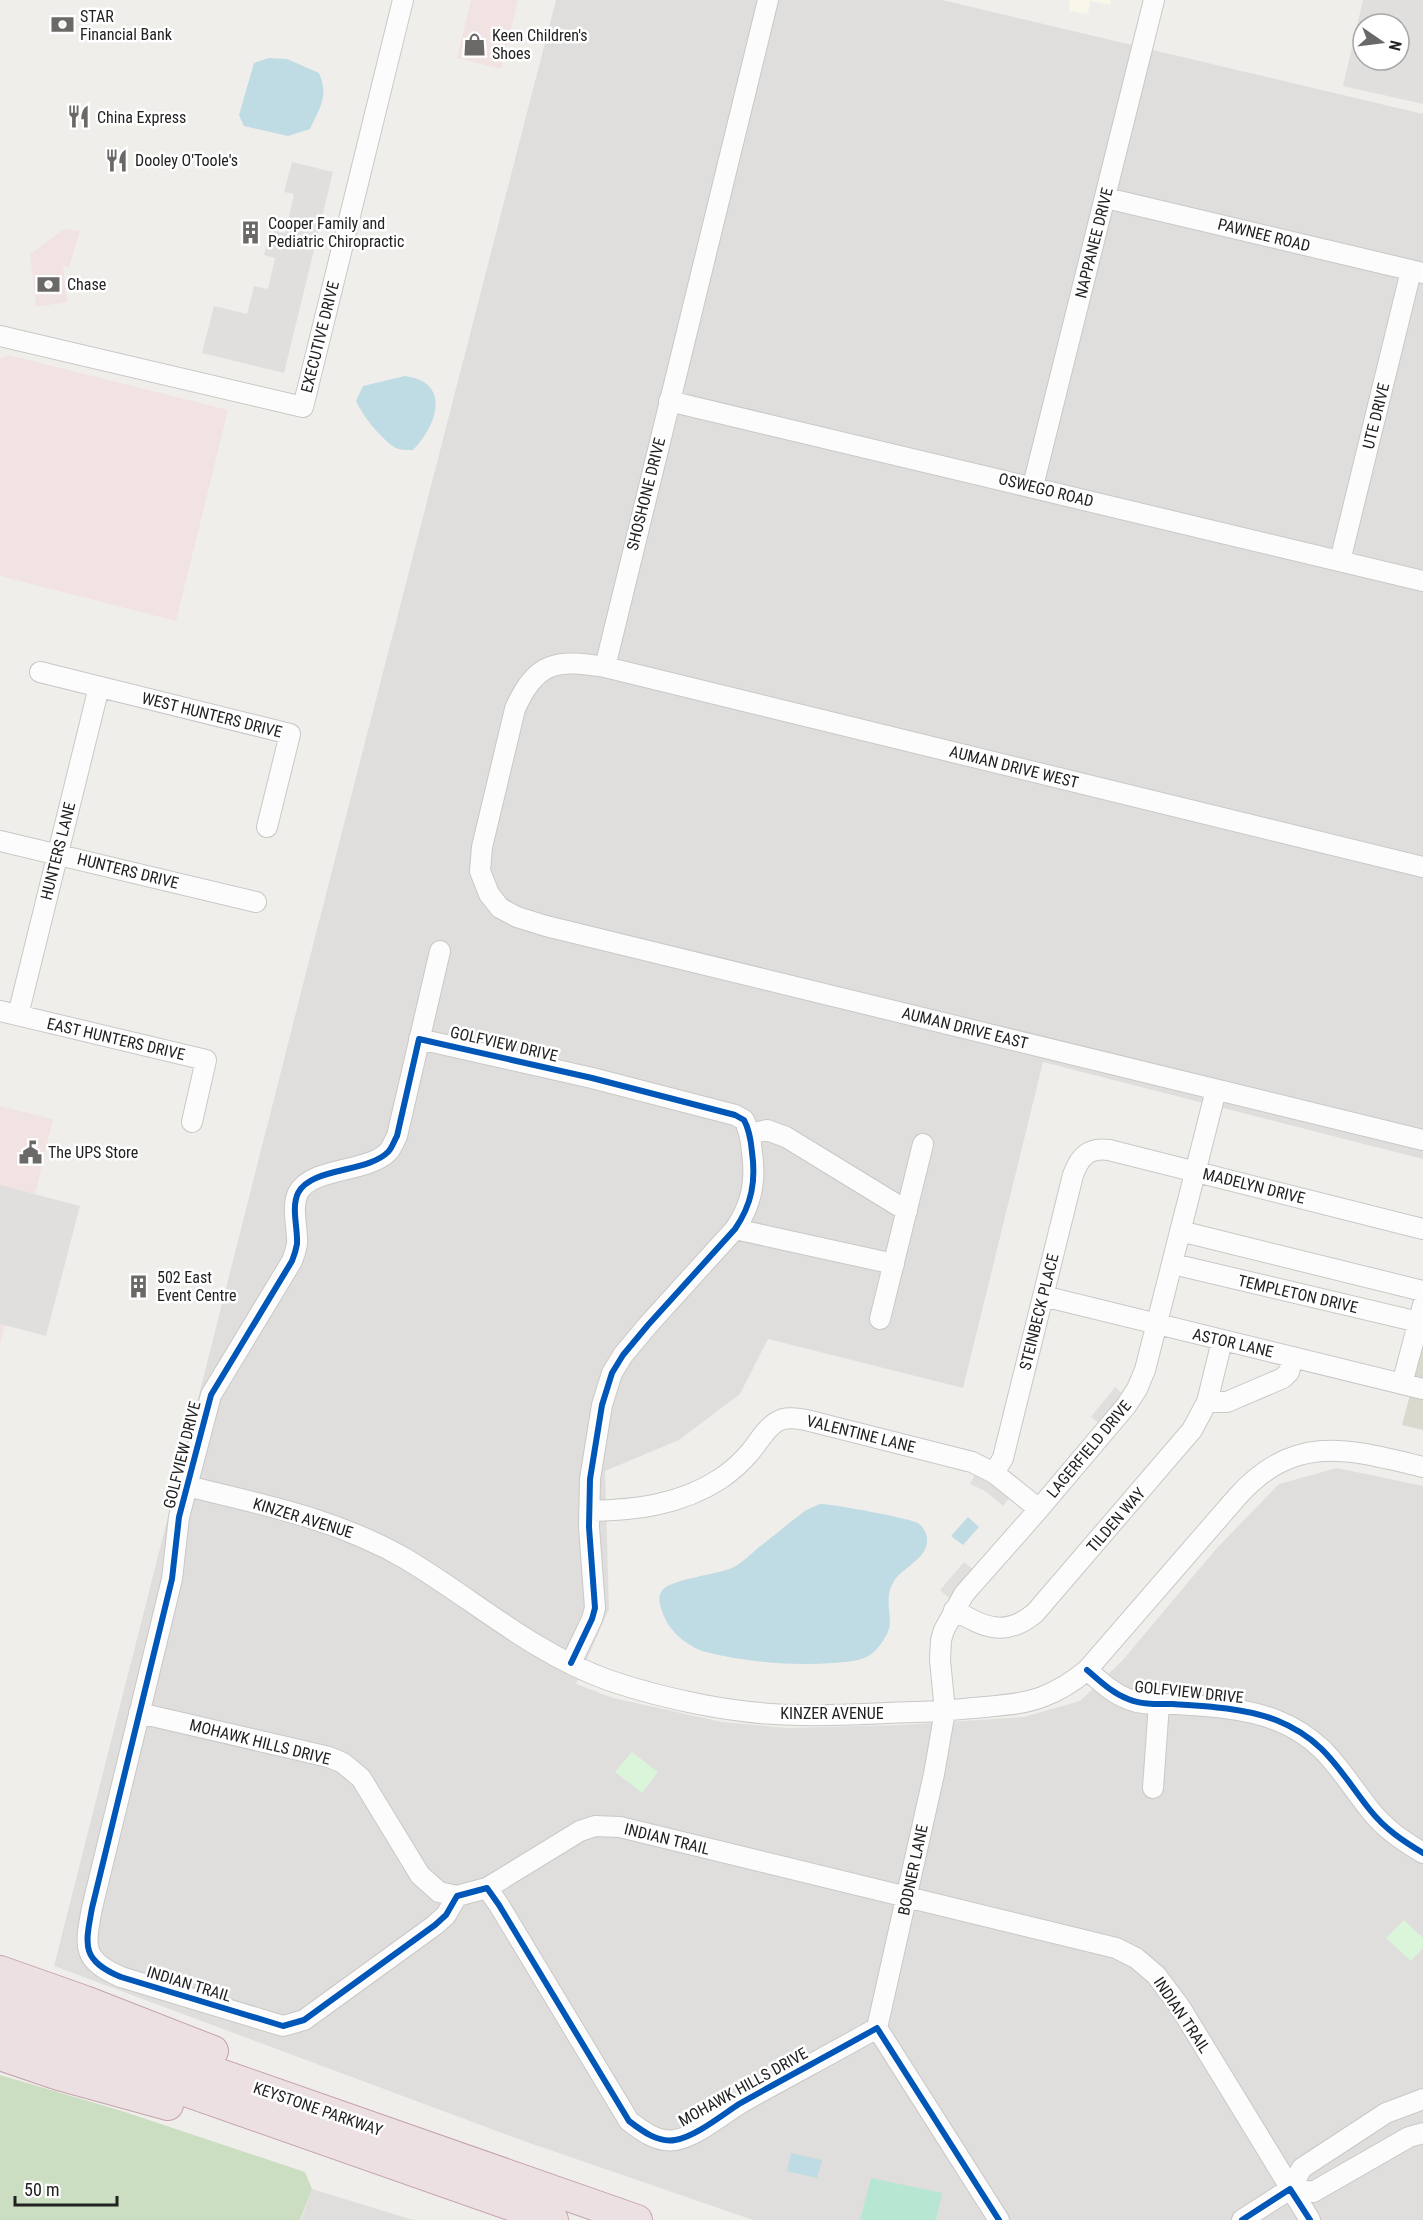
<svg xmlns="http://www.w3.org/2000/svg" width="1423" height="2220" font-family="'Roboto Condensed',sans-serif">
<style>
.residential{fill:#dfdedc}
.commercial{fill:#f1e3e1}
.education{fill:#f8f7e8}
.construction{fill:#d9d9cd}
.forest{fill:#cbdec1}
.park{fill:#daf5da}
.pitch{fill:#b7e6d2}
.parking{fill:#e0dfde;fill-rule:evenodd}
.water{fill:#bfdbe3}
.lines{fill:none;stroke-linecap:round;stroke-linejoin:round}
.minor-casing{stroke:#c9c8c7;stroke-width:22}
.highway-casing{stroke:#c5a2ac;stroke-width:32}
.minor{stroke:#fdfcfc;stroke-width:20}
.highway{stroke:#ece0e2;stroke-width:30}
.cycleway-casing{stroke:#fff;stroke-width:10}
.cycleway{stroke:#0057b8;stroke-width:6}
.labels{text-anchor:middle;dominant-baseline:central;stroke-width:5;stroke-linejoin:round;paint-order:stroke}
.poi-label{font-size:16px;fill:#222;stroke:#fff;text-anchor:start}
.street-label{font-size:16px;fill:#222;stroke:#fff}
</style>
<rect width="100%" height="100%" fill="#f0eeeb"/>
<path class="residential" d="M 556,0 L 942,0 L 1423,114 L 1423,1159 L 1043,1062 L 963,1388 L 768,1339 L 740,1394 L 679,1440 L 605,1471 L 609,1609 L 576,1684 L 613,1698 L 722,1722 L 788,1728 L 900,1725 L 1024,1717 L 1080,1701 L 1122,1661 L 1216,1549 L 1279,1484 L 1337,1468 L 1423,1486 L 1423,2220 L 753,2220 L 521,2140 L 54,1966 L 326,894 Z
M 312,2189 L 413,2220 L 301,2220 Z"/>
<path class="commercial" d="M 471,0 L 518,0 L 501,69 L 457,58 Z
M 64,229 L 80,231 L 69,267 L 63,266 L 67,302 L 36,307 L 30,254 Z
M 8,355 L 228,410 L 176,621 L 0,576 L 0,361 L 1,358 Z
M 0,1106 L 53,1119 L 0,1345 Z"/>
<path class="education" d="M 1070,0 L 1111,0 L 1110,5 L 1090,1 L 1088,14 L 1069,11 Z"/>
<path class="construction" d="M 1423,1346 L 1423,1430 L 1402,1425 Z"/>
<path class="forest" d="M 0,2075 L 122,2111 L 305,2172 L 312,2189 L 300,2220 L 0,2220 Z"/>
<path class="park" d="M 632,1752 L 658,1772 L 642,1793 L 615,1772 Z
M 1404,1920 L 1423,1938 L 1423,1948 L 1411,1961 L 1386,1938 Z"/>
<path class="pitch" d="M 871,2178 L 942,2193 L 936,2220 L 860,2220 Z"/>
<path class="parking" d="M 1363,0 L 1423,0 L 1423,104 L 1343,86 ZM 1363,24 L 1399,24 L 1399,60 L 1363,60 Z
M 292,162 L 333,172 L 284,373 L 202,353 L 214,306 L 247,314 L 254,286 L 268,289 L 275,258 L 264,255 L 270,230 L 285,233 L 294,194 L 284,192 Z
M 0,1185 L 80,1206 L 46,1336 L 0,1324 Z
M 1115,1387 L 1124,1395 L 1101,1425 L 1091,1417 Z
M 975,1474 L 1010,1497 L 1003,1506 L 985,1491 L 970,1484 Z
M 964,1562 L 974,1570 L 949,1598 L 940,1590 Z
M 1150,1683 L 1188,1685 L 1187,1697 L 1149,1695 Z"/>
<path class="water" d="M 269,58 L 287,59 L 319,73 C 329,96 320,107 310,129 L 288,136 L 244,126 L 239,115 L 254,63 Z
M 405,376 C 452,382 437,426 413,450 C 408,450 402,450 398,449 C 384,443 362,415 356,401 L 363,386 Z
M 820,1504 C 832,1504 909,1518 918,1523 C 926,1529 929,1538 926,1547 C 921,1562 900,1569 893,1583 C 882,1602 896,1620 886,1636 C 881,1645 874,1654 864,1658 C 855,1662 843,1662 833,1663 C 789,1666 745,1662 702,1651 C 685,1644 670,1632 663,1614 C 661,1607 657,1599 661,1592 C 667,1579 718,1575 734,1567 C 743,1562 751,1554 759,1547 C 775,1535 790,1522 806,1510 Z
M 968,1517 L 979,1527 L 963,1545 L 951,1536 Z
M 791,2153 L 822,2160 L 817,2178 L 787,2171 Z"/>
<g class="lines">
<defs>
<path id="minor" d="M 1106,198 L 1423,273
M 0,336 L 303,407 L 403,0
M 669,401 L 1423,581
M 1033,486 L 1154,0
M 1340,561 L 1411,271
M 605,667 L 768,0
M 40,672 L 290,734 L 267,827
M 0,841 L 256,902
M 1423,867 L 605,667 C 557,659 536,661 515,709 L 482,847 L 480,871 L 489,894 L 500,908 L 517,917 L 546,926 L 1423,1140
M 440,951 L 397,1136 C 394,1141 392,1148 388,1152 C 367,1173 311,1167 298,1193 C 291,1208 298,1228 297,1244 C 296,1250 294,1256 292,1261 L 211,1395 L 179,1517 L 172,1579 L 92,1908 C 85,1946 81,1960 121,1977 L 283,2026 L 304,2020 L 435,1925 L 446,1915 L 457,1896 L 487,1888 L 580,1831 L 595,1826 L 620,1827 L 1116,1948 L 1136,1958 L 1156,1975 L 1180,2007 L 1310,2220
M 0,1011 L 206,1060 L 192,1122
M 18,1015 L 99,687
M 419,1039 L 592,1078 L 735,1115 L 744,1120 C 749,1129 751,1141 752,1152 C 756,1181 752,1204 735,1229 L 648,1325 L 623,1355 L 612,1373 L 602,1405 L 590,1479 L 589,1527 L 595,1608 L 592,1619 L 571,1663
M 749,1134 L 767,1130 L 786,1137 L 907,1211
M 735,1229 L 894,1264
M 1180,1231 L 1423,1291
M 1173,1264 L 1423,1323
M 1043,1296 L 1423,1389
M 880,1319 L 923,1144
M 1402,1384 L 1423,1305
M 1207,1402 L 1227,1402 L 1283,1378 L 1289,1372 L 1293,1357
M 994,1473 L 1003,1458 L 1073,1175 C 1080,1156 1089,1147 1109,1150 L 1423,1229
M 187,1486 C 264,1505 337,1519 406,1559 C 473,1599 533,1653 608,1680 C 667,1700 739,1715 802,1715 C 839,1716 876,1713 913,1712 C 937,1712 961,1709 985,1707 C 1004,1705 1024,1704 1042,1697 C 1058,1691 1074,1681 1087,1670 L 1237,1497 C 1295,1432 1348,1449 1423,1467
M 589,1511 C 636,1510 680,1505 720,1479 C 732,1471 742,1462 751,1451 C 760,1440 769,1423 783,1419 C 791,1417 799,1419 806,1420 L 972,1462 L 994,1473 L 1039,1509
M 954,1610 C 984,1627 1005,1638 1035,1613 L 1192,1430 L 1207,1402 L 1222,1341
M 1087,1670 C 1100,1681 1112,1693 1128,1699 C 1142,1705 1158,1704 1173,1704 C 1207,1706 1245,1708 1276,1720 C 1326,1740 1339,1771 1370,1810 C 1385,1829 1403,1841 1423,1853
M 139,1713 L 329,1757 L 343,1763 L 361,1778 L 420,1875 L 439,1892 L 457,1896
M 1153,1788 L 1159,1704
M 487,1888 L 499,1905 L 629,2121 C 642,2131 658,2143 675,2140 C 695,2137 722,2115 739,2104 C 785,2078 831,2054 877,2028
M 877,2028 L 934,1774 L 945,1711 L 940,1660 L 941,1640 L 944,1630 L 964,1594 L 1039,1509 L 1126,1406 L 1137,1389 L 1145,1370 L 1216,1090
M 877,2028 L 999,2220
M 1290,2189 L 1313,2192 L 1409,2137 L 1423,2133
M 1242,2220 L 1290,2189 L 1302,2168 L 1386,2113 L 1423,2099"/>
<path id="highway" d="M 0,1971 L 85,2001 L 213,2051
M 0,1997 L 637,2220
M 0,2026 L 553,2220
M 0,2055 L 59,2075 L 168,2105"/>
</defs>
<use href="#minor" class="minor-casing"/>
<use href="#highway" class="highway-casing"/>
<use href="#minor" class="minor"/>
<use href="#highway" class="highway"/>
<defs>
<path id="cycleway" d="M 571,1663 L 592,1619 L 595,1608 L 589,1527 L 590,1479 L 602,1405 L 612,1373 L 623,1355 L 648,1325 L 735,1229 C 752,1204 756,1181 752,1152 C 751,1141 749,1129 744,1120 L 735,1115 L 592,1078 L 419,1039 L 397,1136 C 394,1141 392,1148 388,1152 C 367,1173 311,1167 298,1193 C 291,1208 298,1228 297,1244 C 296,1250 294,1256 292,1261 L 211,1395 L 179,1517 L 172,1579 L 92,1908 C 85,1946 81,1960 121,1977 L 283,2026 L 304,2020 L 435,1925 L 446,1915 L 457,1896 L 487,1888 L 499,1905 L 629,2121 C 642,2131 658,2143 675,2140 C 695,2137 722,2115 739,2104 C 785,2078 831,2054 877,2028 L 999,2220
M 1087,1670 C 1100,1681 1112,1693 1128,1699 C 1142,1705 1158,1704 1173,1704 C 1207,1706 1245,1708 1276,1720 C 1326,1740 1339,1771 1370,1810 C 1385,1829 1403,1841 1423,1853
M 1242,2220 L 1290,2189 L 1310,2220"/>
</defs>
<use href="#cycleway" class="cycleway-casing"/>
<use href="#cycleway" class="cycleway"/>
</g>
<defs>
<symbol id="bank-bare" viewBox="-9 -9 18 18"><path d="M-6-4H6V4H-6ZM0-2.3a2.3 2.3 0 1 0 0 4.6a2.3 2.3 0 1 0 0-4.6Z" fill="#6a6968" stroke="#fff" stroke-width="2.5" paint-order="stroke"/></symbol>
<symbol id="shop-bare" viewBox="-9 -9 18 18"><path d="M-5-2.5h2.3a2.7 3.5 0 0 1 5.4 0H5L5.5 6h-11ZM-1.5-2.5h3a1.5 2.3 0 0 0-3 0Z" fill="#6a6968" stroke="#fff" stroke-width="2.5" paint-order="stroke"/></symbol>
<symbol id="restaurant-bare" viewBox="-9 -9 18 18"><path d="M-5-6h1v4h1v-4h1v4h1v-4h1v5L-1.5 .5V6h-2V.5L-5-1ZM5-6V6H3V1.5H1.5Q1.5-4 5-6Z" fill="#6a6968" stroke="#fff" stroke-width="2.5" paint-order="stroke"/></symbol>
<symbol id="building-bare" viewBox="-9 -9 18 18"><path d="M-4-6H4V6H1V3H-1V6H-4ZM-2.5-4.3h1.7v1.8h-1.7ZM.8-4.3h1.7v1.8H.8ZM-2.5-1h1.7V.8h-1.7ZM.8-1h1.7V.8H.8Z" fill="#6a6968" stroke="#fff" stroke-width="2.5" paint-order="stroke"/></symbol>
<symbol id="civic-bare" viewBox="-9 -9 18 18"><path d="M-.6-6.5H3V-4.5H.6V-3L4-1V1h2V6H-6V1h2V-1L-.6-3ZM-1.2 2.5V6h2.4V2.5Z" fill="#6a6968" stroke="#fff" stroke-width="2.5" paint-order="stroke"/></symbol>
</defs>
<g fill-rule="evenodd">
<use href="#bank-bare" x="46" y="8" width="33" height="33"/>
<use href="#shop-bare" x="458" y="28" width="33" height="33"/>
<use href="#restaurant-bare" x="62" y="100" width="33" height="33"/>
<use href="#restaurant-bare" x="100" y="144" width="33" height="33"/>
<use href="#building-bare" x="234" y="216" width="33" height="33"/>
<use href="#bank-bare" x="32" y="268" width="33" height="33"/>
<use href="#civic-bare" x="14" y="1136" width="33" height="33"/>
<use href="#building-bare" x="122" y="1270" width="33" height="33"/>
</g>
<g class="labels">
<g class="poi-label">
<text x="80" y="16">STAR<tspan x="80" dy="18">Financial Bank</tspan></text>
<text x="492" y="35">Keen Children's<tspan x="492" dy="18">Shoes</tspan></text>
<text x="97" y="117">China Express</text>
<text x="135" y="160">Dooley O'Toole's</text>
<text x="268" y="223">Cooper Family and<tspan x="268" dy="18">Pediatric Chiropractic</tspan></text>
<text x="67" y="284">Chase</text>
<text x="48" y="1152">The UPS Store</text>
<text x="157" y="1277">502 East<tspan x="157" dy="18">Event Centre</tspan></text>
</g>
<g class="street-label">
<text transform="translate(1264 235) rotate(14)">PAWNEE ROAD</text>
<text transform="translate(1094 243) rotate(-76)">NAPPANEE DRIVE</text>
<text transform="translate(320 337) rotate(-76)">EXECUTIVE DRIVE</text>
<text transform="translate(1376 416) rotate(-76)">UTE DRIVE</text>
<text transform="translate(1046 490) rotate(14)">OSWEGO ROAD</text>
<text transform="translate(646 494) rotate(-76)">SHOSHONE DRIVE</text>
<text transform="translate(212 715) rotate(14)">WEST HUNTERS DRIVE</text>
<text transform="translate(1014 767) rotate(14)">AUMAN DRIVE WEST</text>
<text transform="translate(58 851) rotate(-76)">HUNTERS LANE</text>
<text transform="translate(128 871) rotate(14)">HUNTERS DRIVE</text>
<text transform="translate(965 1028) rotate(14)">AUMAN DRIVE EAST</text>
<text transform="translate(116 1039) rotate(13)">EAST HUNTERS DRIVE</text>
<text transform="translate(504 1044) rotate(13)">GOLFVIEW DRIVE</text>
<text transform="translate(1254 1186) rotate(14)">MADELYN DRIVE</text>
<text transform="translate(1298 1294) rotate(13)">TEMPLETON DRIVE</text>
<text transform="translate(1039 1312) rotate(-76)">STEINBECK PLACE</text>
<text transform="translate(1233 1343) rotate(13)">ASTOR LANE</text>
<text transform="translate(861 1434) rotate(14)">VALENTINE LANE</text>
<text transform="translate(1089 1449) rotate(-50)">LAGERFIELD DRIVE</text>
<text transform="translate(182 1455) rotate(-76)">GOLFVIEW DRIVE</text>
<text transform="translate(303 1518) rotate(17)">KINZER AVENUE</text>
<text transform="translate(1116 1520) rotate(-49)">TILDEN WAY</text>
<text transform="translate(1189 1692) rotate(6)">GOLFVIEW DRIVE</text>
<text x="832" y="1713">KINZER AVENUE</text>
<text transform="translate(260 1742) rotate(14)">MOHAWK HILLS DRIVE</text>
<text transform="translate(667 1839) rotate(14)">INDIAN TRAIL</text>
<text transform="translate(913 1870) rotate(-78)">BODNER LANE</text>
<text transform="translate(189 1984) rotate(17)">INDIAN TRAIL</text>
<text transform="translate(1182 2015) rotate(56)">INDIAN TRAIL</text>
<text transform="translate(743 2087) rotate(-29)">MOHAWK HILLS DRIVE</text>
<text transform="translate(318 2109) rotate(19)">KEYSTONE PARKWAY</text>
</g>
</g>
<g transform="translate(1381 42) rotate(104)"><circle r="28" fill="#ffffff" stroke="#a7a7a7" stroke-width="1.5"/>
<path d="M0-4.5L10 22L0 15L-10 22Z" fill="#6a6968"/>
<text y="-9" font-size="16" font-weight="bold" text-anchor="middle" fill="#222222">N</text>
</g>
<path d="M15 2196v9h102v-9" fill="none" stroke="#222222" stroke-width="3"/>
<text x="24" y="2196" font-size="18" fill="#222222" stroke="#ffffff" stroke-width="4.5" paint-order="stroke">50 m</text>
</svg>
